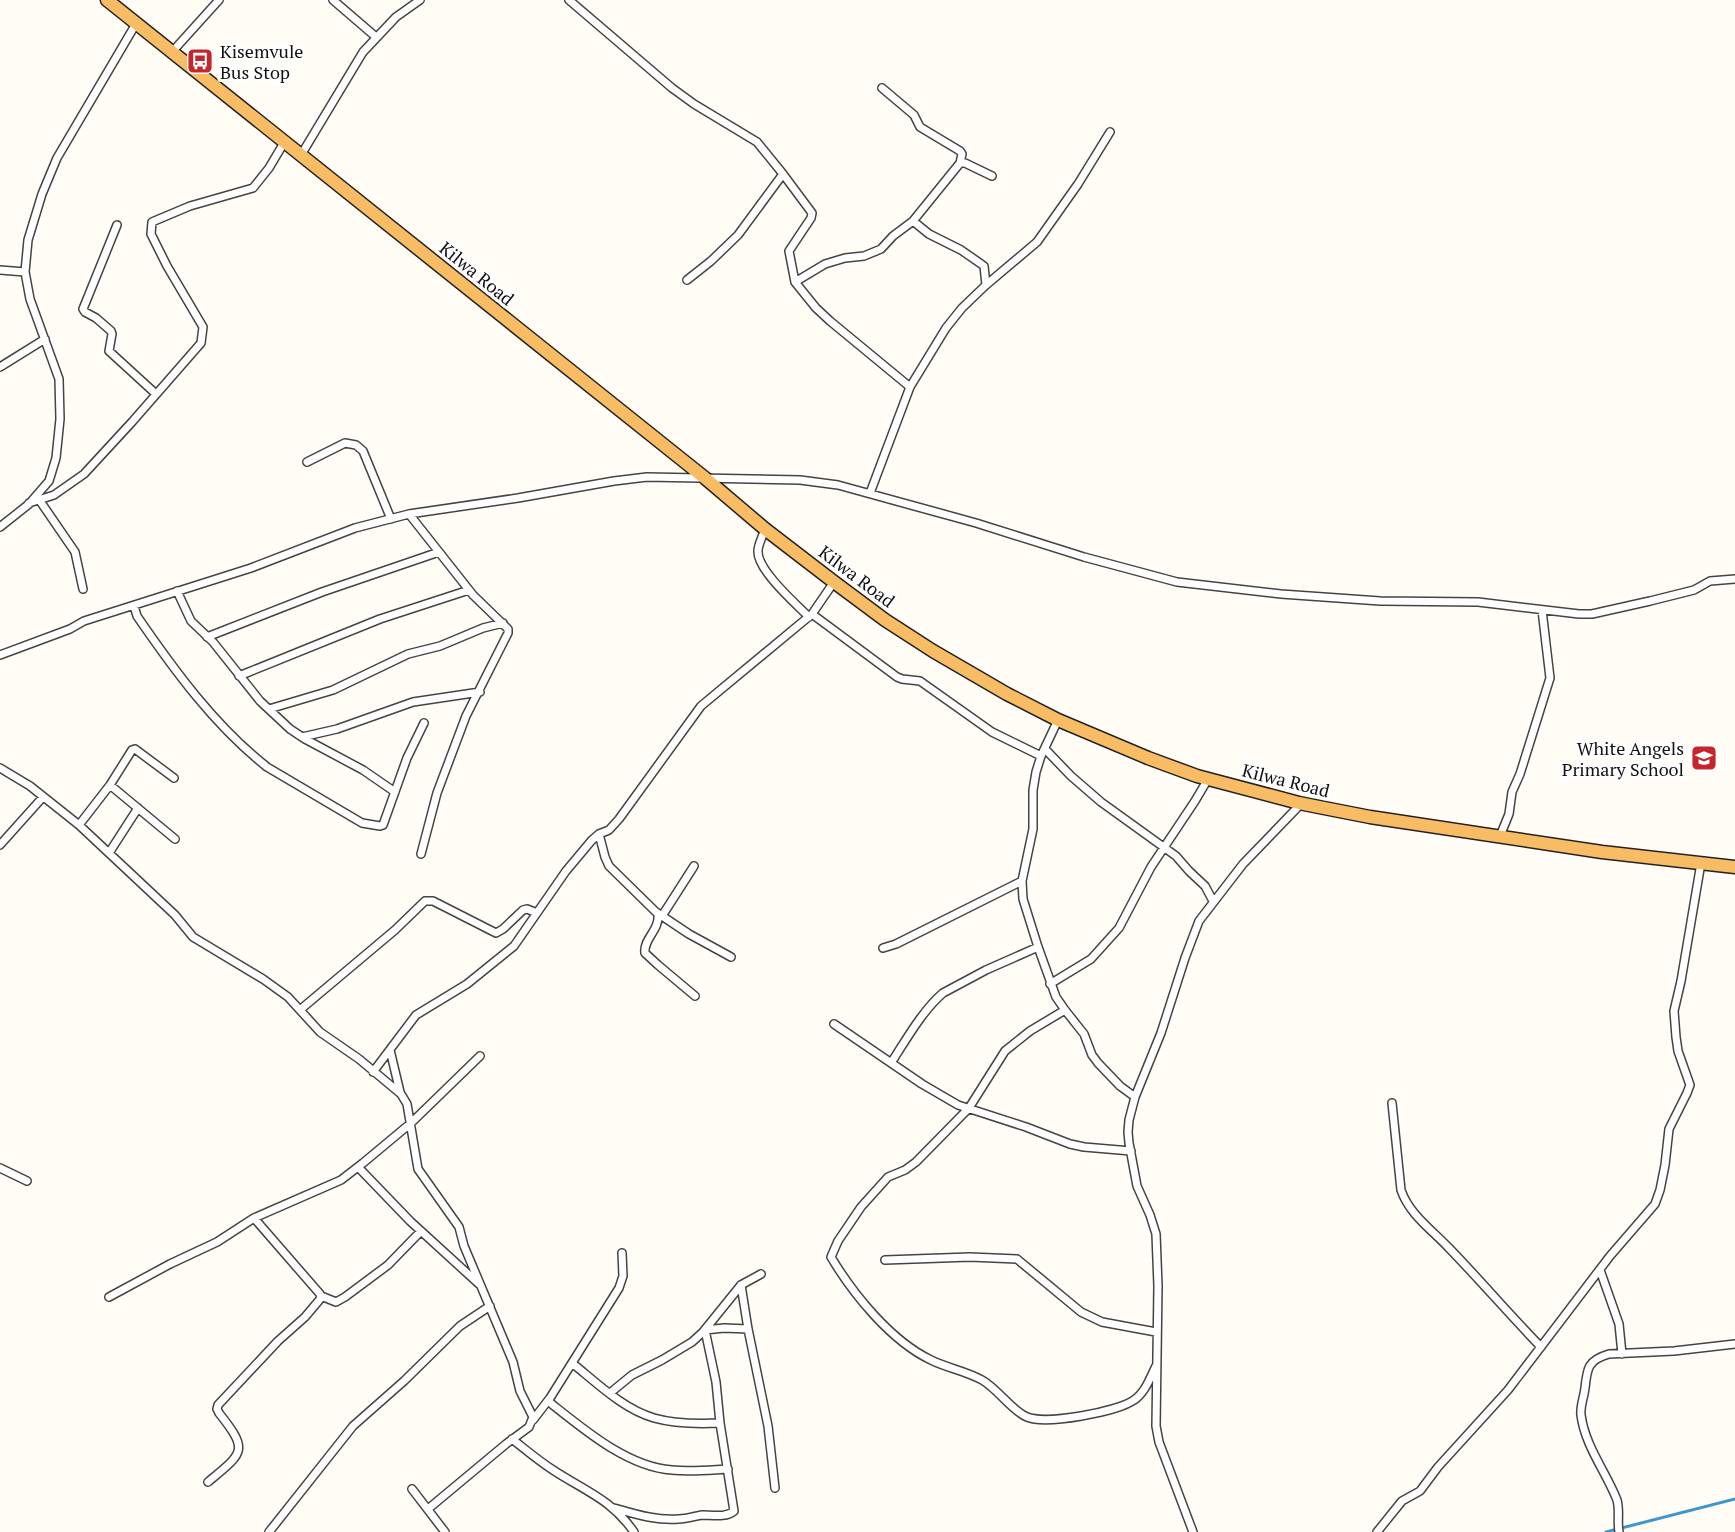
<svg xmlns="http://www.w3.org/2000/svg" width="1735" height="1532" font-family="'PT Serif',serif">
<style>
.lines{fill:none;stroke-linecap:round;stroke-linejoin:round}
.stream{stroke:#3f96cf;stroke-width:3}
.minor-casing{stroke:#444;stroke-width:10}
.trunk-casing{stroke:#222;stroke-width:15}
.minor{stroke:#fff;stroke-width:7}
.trunk{stroke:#f7bc64;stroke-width:12}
.labels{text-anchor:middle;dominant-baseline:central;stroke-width:6;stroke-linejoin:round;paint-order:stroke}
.poi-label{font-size:18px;fill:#111;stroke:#fff;text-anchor:start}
.street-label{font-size:18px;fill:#111;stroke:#fff}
</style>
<rect width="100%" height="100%" fill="#fffdf5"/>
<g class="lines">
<path class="stream" d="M 1606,1532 L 1735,1499"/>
<defs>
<path id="minor" d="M 333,0 L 376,37
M 569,0 L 672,88 L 694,104 L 757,142 L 783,174 L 812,213 L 811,218 L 789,251 L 795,282 L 816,308 L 830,321 L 910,387
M 172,52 L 219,0
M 882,88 L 914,115 L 920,127 L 960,151 L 962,154 L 960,163
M 301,155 L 363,52 L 396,17 L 420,0
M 913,221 L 929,234 L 961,250 L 984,266 L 986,285
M 117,225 L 83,309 L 85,312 L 96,318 L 111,331 L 112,334 L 109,351 L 156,394
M 0,270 L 25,272
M 687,280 L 711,261 L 738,235 L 783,174
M 795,282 L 825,264 L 845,258 L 864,256 L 881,249 L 893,236 L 913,221 L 960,163 L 965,163 L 992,176
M 0,367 L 45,339
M 307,462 L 345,443 L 356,445 L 363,451 L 391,519
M 870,493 L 910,387 L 946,328 L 962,308 L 986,285 L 1037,242 L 1078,184 L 1110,132
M 40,501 L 75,552 L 83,589
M 29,503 L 54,495 L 84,474 L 132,422 L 201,343 L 203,327 L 167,266 L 151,234 L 152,222 L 190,206 L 253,188 L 269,168 L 285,141
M 409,514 L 473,595 L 508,629 L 508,633 L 466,716 L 437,793 L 421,854
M 0,527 L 29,504 L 49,481 L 56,458 L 60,419 L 59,379 L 30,299 L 25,272 L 28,240 L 42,194 L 57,158 L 137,22
M 765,529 C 763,536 758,544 758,551 C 757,570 796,604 809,617
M 177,591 L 191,621 L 213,642 L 260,701 L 290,729 L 305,739 L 363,770 L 395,792
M 134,606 L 137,616 C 174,670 215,726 267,767 L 362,823 L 380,826 L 383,825 L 407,758 L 424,723
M 812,614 L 897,677 L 902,679 L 920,681 L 992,732 L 1041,756
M 207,637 L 322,592 L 439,552
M 0,655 L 70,629 L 84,621 L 251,568 L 355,528 L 409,514 L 518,498 L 614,481 L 647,477 L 800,480 L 838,485 L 976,523 L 1084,557 L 1177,582 L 1281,594 L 1380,601 L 1478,602 L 1579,614 L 1592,614 L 1650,601 L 1694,590 L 1710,581 L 1735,579
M 239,676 L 380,619 L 469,590
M 269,709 L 333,690 L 408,654 L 440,646 L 483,628 L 503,623
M 1058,720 L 1041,756 L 1036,772 L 1033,790 L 1033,829 L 1022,881 L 1023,899 L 1038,947 L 1056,997 L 1065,1010 L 1084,1034 L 1092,1055 L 1098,1063 L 1120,1086 L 1135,1097
M 302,737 L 337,729 L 413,702 L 480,692
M 1045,749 L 1071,776 L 1101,802 L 1176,856 L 1189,871 L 1205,886 L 1213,901
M 0,768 L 30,786 L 79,825 L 175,915 L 193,937 L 263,979 L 288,997 L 320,1032 L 359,1059 L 401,1094 L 407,1104 L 418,1169 L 459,1227 L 464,1246 L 513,1362 L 520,1391 L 533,1417 L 529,1427 L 506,1444 L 428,1509
M 110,785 L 175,839
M 79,825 L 110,785 L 132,750 L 135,749 L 174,778
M 599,834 L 605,857 L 609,866 L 658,914 C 660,930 643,939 645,953 L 658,965 L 695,996
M 1500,836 L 1509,814 L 1512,792 L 1520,774 L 1550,678 L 1542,610
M 0,845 L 43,797
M 109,853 L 138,808
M 656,912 L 689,934 L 731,957
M 662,916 L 694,866
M 883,948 L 896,944 L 1022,881
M 1050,984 L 1091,959 L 1119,928 L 1151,867 L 1195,801 L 1208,779
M 301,1009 L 395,930 L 425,901 L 433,901 L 496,933 L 503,929 L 523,910 L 527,909 L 537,913
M 1065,1010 L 1030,1031 L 1005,1051 L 969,1108 L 916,1162 L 905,1170 L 888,1177 L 861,1207 L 838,1241 L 831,1257 C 853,1294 891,1341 931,1360 C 947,1368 966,1371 982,1380 C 998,1389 1012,1411 1027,1417 C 1046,1425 1117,1412 1134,1400 C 1145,1393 1150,1378 1156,1366
M 834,1024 L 922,1084 L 958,1105 L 1026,1127 L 1070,1144 L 1084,1147 L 1131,1151
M 390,1050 L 400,1092
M 891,1063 C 906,1040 922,1011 943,993 L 986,970 L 1038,947
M 373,1072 L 416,1015 L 467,984 L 514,946 L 566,871 L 592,840 L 599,834 L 609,830 L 619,819 L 701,706 L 812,614 L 834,582
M 1392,1103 L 1401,1190 C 1409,1214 1432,1230 1448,1247 C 1480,1280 1509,1314 1541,1347
M 358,1167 L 410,1221 L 479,1284
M 0,1168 L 27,1181
M 885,1260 L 970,1257 L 1017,1259 L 1081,1312 L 1102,1322 L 1156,1332
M 1600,1270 L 1619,1324 L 1622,1354
M 741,1285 L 748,1329 L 768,1426 L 775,1488
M 321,1296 L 336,1302 L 345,1297 L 388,1265 L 421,1231
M 109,1297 L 170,1264 L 217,1242 L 254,1218 L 341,1180 L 363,1163 L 411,1123 L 480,1056
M 705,1330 L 724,1328 L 748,1329
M 572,1363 C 597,1383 623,1409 654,1418 C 675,1424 698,1424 720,1423
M 610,1393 L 632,1375 L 662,1360 L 692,1342 L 703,1332 L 741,1285 L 761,1274
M 548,1401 C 582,1428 627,1467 672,1470 C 690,1472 709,1470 728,1469
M 533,1420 L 550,1398 L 619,1288 L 623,1276 L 622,1253
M 512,1439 C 526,1450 539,1461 553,1470 C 585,1491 611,1499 634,1532
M 208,1482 C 244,1452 249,1451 219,1413 L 217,1409 L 218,1405 L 278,1341 L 305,1317 L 321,1298 L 320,1294 L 254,1218
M 412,1489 L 445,1532
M 614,1508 C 635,1514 657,1521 679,1519 C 687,1519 695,1516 702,1515 C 712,1515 726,1518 734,1511 L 720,1423 L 716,1382 L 705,1330
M 269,1532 L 353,1426 L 404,1381 L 460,1326 L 490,1306
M 1193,1532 L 1159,1442 L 1156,1426 L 1158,1286 L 1156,1234 L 1150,1215 L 1137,1186 L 1129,1143 L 1128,1132 L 1129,1120 L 1135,1097 L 1161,1033 L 1185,958 L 1199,921 L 1243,864 L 1297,808 L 1299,803
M 1377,1532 L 1402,1501 L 1420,1491 L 1438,1467 L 1508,1390 L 1610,1256 L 1655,1204 L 1660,1190 L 1665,1165 L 1669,1129 L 1687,1093 L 1690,1085 L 1678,1051 L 1676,1037 L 1674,1011 L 1681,981 L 1701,863
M 1619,1532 C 1617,1521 1620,1511 1617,1500 C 1606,1472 1585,1446 1581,1415 C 1580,1406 1584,1397 1585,1388 C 1587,1368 1588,1360 1609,1354 L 1674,1351 L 1735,1344"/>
<path id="trunk" d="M 107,0 L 705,478 L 765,529 L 834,582 L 885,620 L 933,651 L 1007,694 L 1058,720 L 1148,758 L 1197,776 L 1299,803 L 1324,808 L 1370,817 L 1602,852 L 1735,867"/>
</defs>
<use href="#minor" class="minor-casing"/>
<use href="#trunk" class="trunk-casing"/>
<use href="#minor" class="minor"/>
<use href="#trunk" class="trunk"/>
</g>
<defs>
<symbol id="bus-square" viewBox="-11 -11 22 22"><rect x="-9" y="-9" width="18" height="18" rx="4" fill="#c4262e" stroke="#fff"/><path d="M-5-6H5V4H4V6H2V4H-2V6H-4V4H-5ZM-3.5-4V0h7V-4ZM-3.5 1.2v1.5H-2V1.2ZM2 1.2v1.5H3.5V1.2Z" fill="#fff"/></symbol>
<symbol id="school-square" viewBox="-11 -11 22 22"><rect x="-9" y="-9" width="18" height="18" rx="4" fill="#c4262e" stroke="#fff"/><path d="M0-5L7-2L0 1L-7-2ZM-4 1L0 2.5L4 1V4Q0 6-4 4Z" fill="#fff"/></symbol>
</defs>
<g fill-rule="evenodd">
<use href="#bus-square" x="185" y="46" width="30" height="30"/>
<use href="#school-square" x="1689" y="743" width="30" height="30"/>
</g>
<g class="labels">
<g class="poi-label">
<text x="220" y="51">Kisemvule<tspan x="220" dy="21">Bus Stop</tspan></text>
<text x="1684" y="748" text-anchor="end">White Angels<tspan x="1684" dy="21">Primary School</tspan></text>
</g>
<g class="street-label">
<text transform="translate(477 273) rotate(39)">Kilwa Road</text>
<text transform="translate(857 576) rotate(37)">Kilwa Road</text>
<text transform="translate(1286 780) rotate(14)">Kilwa Road</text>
</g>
</g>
</svg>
